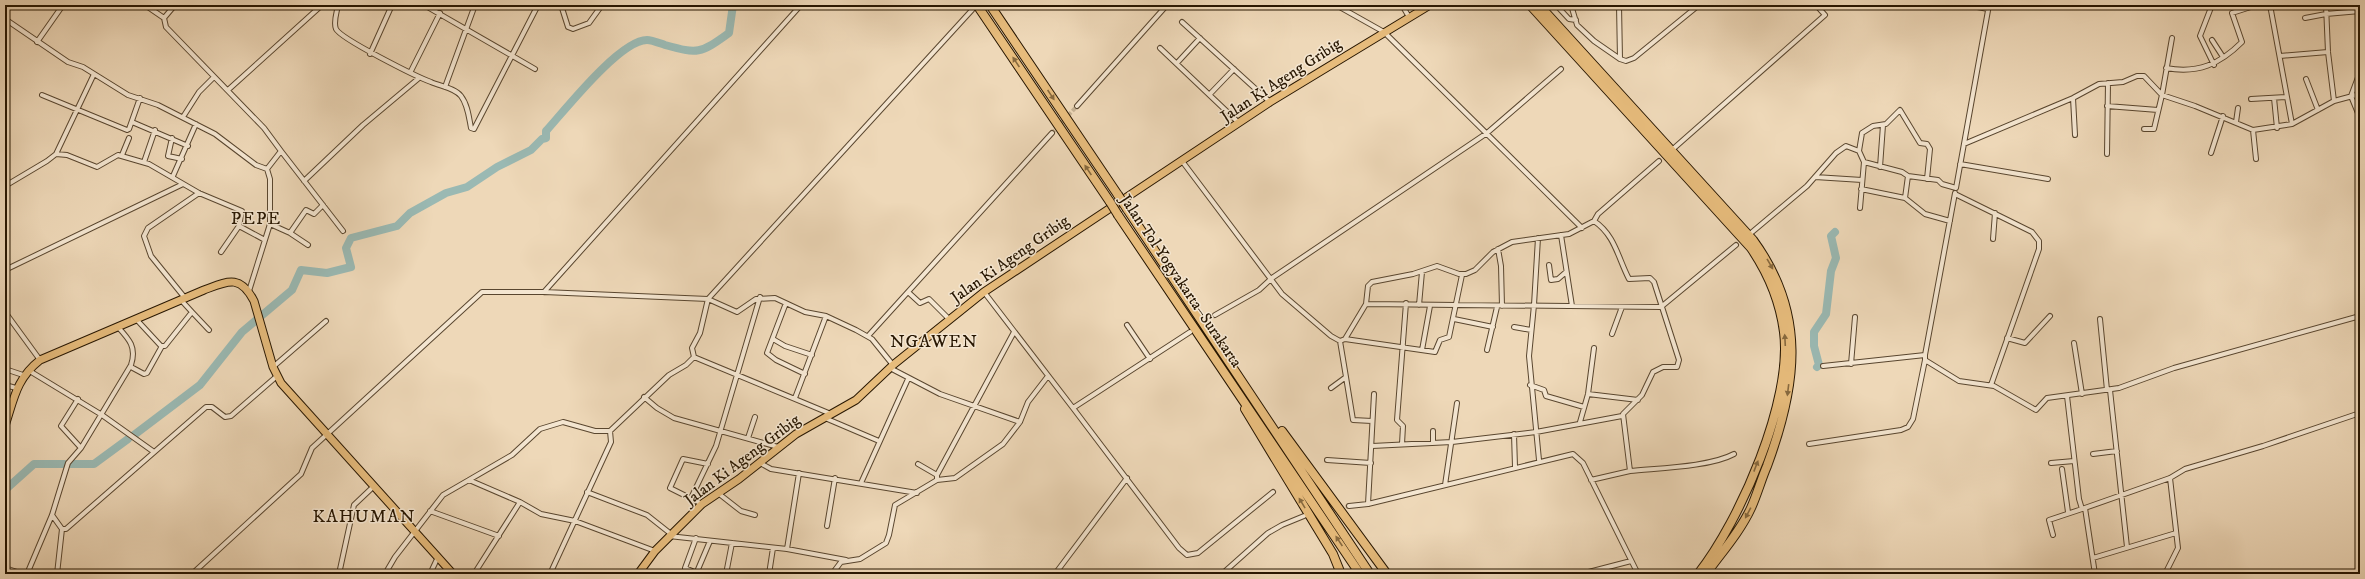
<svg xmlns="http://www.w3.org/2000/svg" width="2365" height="579" font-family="'IM FELL DW Pica',serif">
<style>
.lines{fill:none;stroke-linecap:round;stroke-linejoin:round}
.river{stroke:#9ab9b3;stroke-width:8}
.minor-tunnel{stroke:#c6b193;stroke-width:4;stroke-dasharray:4 2;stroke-linecap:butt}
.minor-casing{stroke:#59462f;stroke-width:6}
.primary-casing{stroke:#271601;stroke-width:9}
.motorway-casing{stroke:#271601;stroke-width:10}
.minor{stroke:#f4e6d1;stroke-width:4}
.primary{stroke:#e7bc7c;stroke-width:7}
.motorway{stroke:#e7bc7c;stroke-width:8}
.motorway-bridge-casing{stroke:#271601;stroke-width:10;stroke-linecap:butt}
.motorway-bridge{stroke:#e7bc7c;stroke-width:8}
.oneway{fill:#87693e}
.labels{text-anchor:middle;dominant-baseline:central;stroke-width:3;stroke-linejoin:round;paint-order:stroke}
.street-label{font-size:16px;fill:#271601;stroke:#f4e6d1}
.quarter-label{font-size:18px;letter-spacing:1px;fill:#271601;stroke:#f4e6d1}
</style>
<rect width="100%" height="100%" fill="#eed8b8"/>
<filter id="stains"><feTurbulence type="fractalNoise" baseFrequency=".005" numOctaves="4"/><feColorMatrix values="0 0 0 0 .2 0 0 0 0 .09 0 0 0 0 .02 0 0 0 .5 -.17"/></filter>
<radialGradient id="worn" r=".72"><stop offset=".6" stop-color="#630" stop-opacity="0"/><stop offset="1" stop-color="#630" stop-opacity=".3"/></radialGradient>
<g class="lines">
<path class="river" d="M 1817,367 L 1819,365 L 1814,346 L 1814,332 L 1826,314 L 1831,271 L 1836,258 L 1831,236 L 1835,232
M 134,435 L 200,385 L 242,332 L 292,290 L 301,270 L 327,273 L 351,267 L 346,248 L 351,238 L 397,226 L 410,213 L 446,193 L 467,187 L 497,167 L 531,150 L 542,139 L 546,138 L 546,131 C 565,110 620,40 647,40 C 652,40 659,43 665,45 C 698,54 700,54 729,33 L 733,5
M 71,464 L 94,464 L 128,439
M 5,490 L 34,464 L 64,464"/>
<path class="minor-tunnel" d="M 1052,133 L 1077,106
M 1195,329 L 1215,315
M 1328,511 L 1349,506"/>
<defs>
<path id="minor" d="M 145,5 L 164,18
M 175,5 L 164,18 L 166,27 L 264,128 L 281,151 L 267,169 L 270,179 L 270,224 L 249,291
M 338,5 C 337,12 333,22 336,29 C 341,39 417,77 431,82 C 440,86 455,88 461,96 C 468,105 469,118 471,128 L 474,129 L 538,5
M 424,5 L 535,69
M 561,5 L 568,27 L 573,29 L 589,23 L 602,5
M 1336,5 L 1384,32 L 1582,228
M 1402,5 L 1409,17
M 1556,5 L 1569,19 L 1576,20
M 1571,5 L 1577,25 L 1594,41 L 1620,59 L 1626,61 L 1634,58 L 1699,5
M 1619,5 L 1620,59
M 1967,5 L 1988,9
M 2212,5 L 2200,36 L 2214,65
M 2270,5 L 2292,124
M 2326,5 L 2328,52 L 2334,101
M 2358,5 L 2360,21
M 2305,18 L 2326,14 L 2360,11
M 5,19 L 68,62 L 83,67 L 128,95 L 158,105 L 215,134 L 256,165 L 267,169
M 1182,22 L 1270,102
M 2212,40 L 2223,57
M 37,42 L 63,5
M 1160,48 L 1239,123
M 370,54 L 392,5
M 2280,56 L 2328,52
M 1177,63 L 1200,38
M 2166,68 C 2198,74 2220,64 2242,42 L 2232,13 L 2257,5
M 411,71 L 440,13
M 2360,72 L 2351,96 L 2360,118
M 2306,79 L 2318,110
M 445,87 L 475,5
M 228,90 L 322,5
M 1210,94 L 1234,69
M 42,95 L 127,130 L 129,129 L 140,98
M 2073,98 L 2075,135
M 2274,98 L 2277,128
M 2251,99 L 2286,97
M 1077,106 L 1167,5
M 2107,106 L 2158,110
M 183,117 L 199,92 L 214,77
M 132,122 L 188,146
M 2236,122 L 2238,108
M 2144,129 L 2154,129 L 2162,95 L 2172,38
M 2253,130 L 2256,159
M 172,138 L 168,156 L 182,159
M 1964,144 L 2073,98 L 2099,84 L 2123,82 L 2137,76 L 2144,76 L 2162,95 L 2195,106 L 2253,130 L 2292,124 L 2334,101 L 2360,94
M 1673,149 L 1825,15 L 1816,5
M 281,151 L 343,231
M 1859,151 L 1862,133 L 1873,126 L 1886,124 L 1900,110 L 1920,143 L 1927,144 L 1930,149 L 1927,179
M 2211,153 L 2223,116
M 56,154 L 67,155 L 97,167 L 118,155 L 149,164 L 199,193 L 242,211 L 239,226 L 265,240
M 2107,154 L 2108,83
M 122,155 L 129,138
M 1182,161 L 1282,294 L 1331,336 L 1340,341 L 1345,339 L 1366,304 L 1368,286 L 1372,282 L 1413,274 L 1437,266 L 1459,274 L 1466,274 L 1475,270 L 1493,252 L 1512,242 L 1569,234 L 1594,221 C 1615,235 1618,258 1629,279 L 1650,278 L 1654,282 L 1679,360 L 1677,367 L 1663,367 L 1653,372 L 1642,395 L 1623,414 L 1630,471 L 1591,480
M 144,162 L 155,130
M 1960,164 L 2048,179
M 1880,167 L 1883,125
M 173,176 L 196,124
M 1815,177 L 1862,180
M 304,181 L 363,125 L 419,78
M 5,186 L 47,161 L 56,154 L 94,74
M 1861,189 L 1905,198 L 1925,214 L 1950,221
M 1955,194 L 2032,232 L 2039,241 L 2039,249 L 1991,385
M 1905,198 L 1908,176
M 1860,208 L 1864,162
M 1594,221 L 1598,214 L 1659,161
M 270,224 L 290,233 L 308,245
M 290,233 L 306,210 L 314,214 L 323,205
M 1751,233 L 1807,186 L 1836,153 L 1846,146 L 1859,151 L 1864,162 L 1902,172 L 1908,176 L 1938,180 L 1942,184 L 1956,188 L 1989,5
M 1561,235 L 1572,306
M 1538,238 L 1534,305 L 1529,356 L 1539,460
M 1993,239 L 1995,213
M 1498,249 L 1501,266 L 1502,306
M 221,252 L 239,226
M 1549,265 L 1551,280 L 1558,279 L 1566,272
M 5,270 L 183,184
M 544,292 L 801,5
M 908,292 L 920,303 L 929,299 L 949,319
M 984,292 L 1073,408 L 1190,332
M 185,298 L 151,256 L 144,236 L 148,228 L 199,193
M 786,303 L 767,353 L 776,360 L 805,374
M 1366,304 L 1661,307 L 1736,245
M 1419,305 L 1422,272
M 5,312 L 40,360
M 192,312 L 209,330
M 1215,315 L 1259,290 L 1272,278 L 1487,133 L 1561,69
M 136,319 L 161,346 L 165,346 L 192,312 L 181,300
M 1454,319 L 1493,327
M 2100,319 L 2107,390
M 1127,325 L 1150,359
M 1514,327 L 1531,330
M 1612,334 L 1622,307
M 868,336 L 1052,133
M 2007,338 L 2025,343 L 2050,316
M 773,339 L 785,346 L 812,355
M 1345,339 L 1435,352 L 1440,340 L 1449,337 L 1462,275
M 2074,343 L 2082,394
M 1422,350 L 1430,306
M 1487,350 L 1497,307
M 1925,355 L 1955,193
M 694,357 L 831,414
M 1851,364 L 1855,317
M 1823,366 L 1925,355 L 1925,360 L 1959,381 L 1994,386 L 2036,410 L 2047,398 L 2119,388 L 2174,368 L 2360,316
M 131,367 L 144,374 L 147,373 L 162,346
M 273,367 L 326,321
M 890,368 L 940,394 L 1020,422
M 5,369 L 23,375
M 28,370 L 102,415 L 154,452
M 1346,377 L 1353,420 L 1372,421
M 5,385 L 16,388
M 1530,385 L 1544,390 L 1546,396 L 1584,407
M 1331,388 L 1346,377 L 1340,341
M 2110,390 L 2127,547
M 1588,394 L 1638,400
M 2067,396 L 2079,499 L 2082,509 L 2170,478 L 2185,469 L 2263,446 L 2360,413
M 644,397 L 657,408 L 674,418 L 778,447
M 795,398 L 826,316
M 78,399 L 61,426 L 81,448
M 5,401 L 12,403
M 1073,408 L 1179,548 L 1187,555 L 1198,553 L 1273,492
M 825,418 L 879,441
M 1580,422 L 1588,394 L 1594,348
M 1514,434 L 1515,467
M 748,438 L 755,417
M 1433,443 L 1433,431
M 1402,444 L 1403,426 L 1397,420 L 1406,303
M 1809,444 L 1901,430 L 1908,427 L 1913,419 L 1925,360
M 1372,446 L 1452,442 L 1536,432 L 1622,416
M 2093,454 L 2117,451
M 1327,460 L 1371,463
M 760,463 L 771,469 L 917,493
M 2051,463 L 2074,461
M 918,464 L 937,475
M 2062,469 L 2068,512
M 1630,471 C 1658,468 1710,467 1734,454
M 469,480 L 520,502 L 541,514 L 575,521 L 655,551
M 937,480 L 937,475 L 1014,332
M 861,483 L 908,379
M 1445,485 L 1457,403
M 587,492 L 647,515 L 671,534
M 718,493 L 741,511 L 755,515
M 691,498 L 716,446 L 760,297
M 702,504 L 670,488 L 683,459 L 708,464
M 1368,504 L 1374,394
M 1349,506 L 1368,504 L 1573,454 L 1583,463 L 1638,574
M 2085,508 L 2095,574
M 430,511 L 499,536
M 52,515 L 62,529 L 66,529 L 206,407 L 212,407 L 225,417 L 231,416 L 277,376
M 827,526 L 835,478
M 2053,535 L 2049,520 L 2082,509
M 669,536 L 787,549 L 846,560
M 696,538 L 685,568 L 697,573
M 787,549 L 799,473
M 2093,558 L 2176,533
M 5,568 L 23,574
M 27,574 L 52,515 L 68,463 L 81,448 L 131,365 C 137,347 129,339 117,326
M 57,574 L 62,529
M 192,574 L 301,474 L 312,448 L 482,292 L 544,292 L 708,299 L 737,312 L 756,299 L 775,298 L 805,312 L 826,316 L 856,330 L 872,339 L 893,365
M 339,574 L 354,505 L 373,487
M 385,574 L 395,557 L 443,495 L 512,455 L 540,429 L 563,422 L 595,431 L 610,431 L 669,375 L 686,365 L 694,357 L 692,348 L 700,333 L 708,299 L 972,10
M 430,574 L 438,557
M 474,574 L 520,502
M 550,574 L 611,442 L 610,431
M 696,574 L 710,541
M 726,574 L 732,543
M 769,574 L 773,548
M 832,574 L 841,562 L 860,559 L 886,543 L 889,535 L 895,505 L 937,480 L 955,478 L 1003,444 L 1020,422 L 1028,402 L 1048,376
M 1055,574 L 1127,478
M 1222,574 L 1268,533 L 1282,525 L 1304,516
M 1581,574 L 1631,561
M 2165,574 L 2178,548 L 2170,478"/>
<path id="primary" d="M 5,426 C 14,399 16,379 40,360 L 204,290 C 228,281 240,274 254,301 L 273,367 L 281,383 L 453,574
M 638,574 L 655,551 L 702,504 L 739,479 L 796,434 L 856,400 L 893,365 L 984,292 L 1270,102 L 1430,5"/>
<path id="motorway" d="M 977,5 L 1110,202
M 990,5 L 1118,195
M 1530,5 L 1751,248 C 1768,273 1780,301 1784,332 C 1793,400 1740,521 1698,574
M 1539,5 L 1753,240 C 1807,314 1797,385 1767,466 C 1761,480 1757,495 1751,508 C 1740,532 1721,553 1706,574
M 1127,209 L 1370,574
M 1118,215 L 1360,574
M 1245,409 L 1333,554 L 1341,574
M 1282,431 L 1387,574"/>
</defs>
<use href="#minor" class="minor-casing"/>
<use href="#primary" class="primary-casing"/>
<use href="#motorway" class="motorway-casing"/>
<use href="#minor" class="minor"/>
<use href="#primary" class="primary"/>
<use href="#motorway" class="motorway"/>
<defs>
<path id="motorway-bridge" d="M 1118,195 L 1127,209
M 1110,202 L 1118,215"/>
</defs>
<use href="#motorway-bridge" class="motorway-bridge-casing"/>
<use href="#motorway-bridge" class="motorway-bridge"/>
</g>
<defs><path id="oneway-solid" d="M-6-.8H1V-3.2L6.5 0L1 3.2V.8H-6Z"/></defs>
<g class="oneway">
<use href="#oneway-solid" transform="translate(1016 62) rotate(-124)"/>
<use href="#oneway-solid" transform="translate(1051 95) rotate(56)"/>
<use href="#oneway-solid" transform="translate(1088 170) rotate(-124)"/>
<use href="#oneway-solid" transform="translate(1770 264) rotate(60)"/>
<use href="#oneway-solid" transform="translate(1785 340) rotate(-93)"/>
<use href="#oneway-solid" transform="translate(1788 390) rotate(97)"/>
<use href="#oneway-solid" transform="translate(1756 466) rotate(-69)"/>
<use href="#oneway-solid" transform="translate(1302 503) rotate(-121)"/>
<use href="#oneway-solid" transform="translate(1748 513) rotate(118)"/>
<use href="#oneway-solid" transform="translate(1339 541) rotate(-124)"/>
</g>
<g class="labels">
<g class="street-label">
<text transform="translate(1281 80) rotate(-33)">Jalan Ki Ageng Gribig</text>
<text transform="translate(1010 259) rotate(-35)">Jalan Ki Ageng Gribig</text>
<text transform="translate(1181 281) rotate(56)">Jalan Tol Yogyakarta–Surakarta</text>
<text transform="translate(742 460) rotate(-37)">Jalan Ki Ageng Gribig</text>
</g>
<g class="quarter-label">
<text x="256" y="219">PEPE</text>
<text x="934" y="342">NGAWEN</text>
<text x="364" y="517">KAHUMAN</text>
</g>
</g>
<rect width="2365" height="579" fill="none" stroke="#eed8b8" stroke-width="20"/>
<rect x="6" y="6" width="2353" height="567" fill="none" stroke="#271601" stroke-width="2"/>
<rect x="10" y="10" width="2345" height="559" fill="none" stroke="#271601"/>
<rect width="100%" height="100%" filter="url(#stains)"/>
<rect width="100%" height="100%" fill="url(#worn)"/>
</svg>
